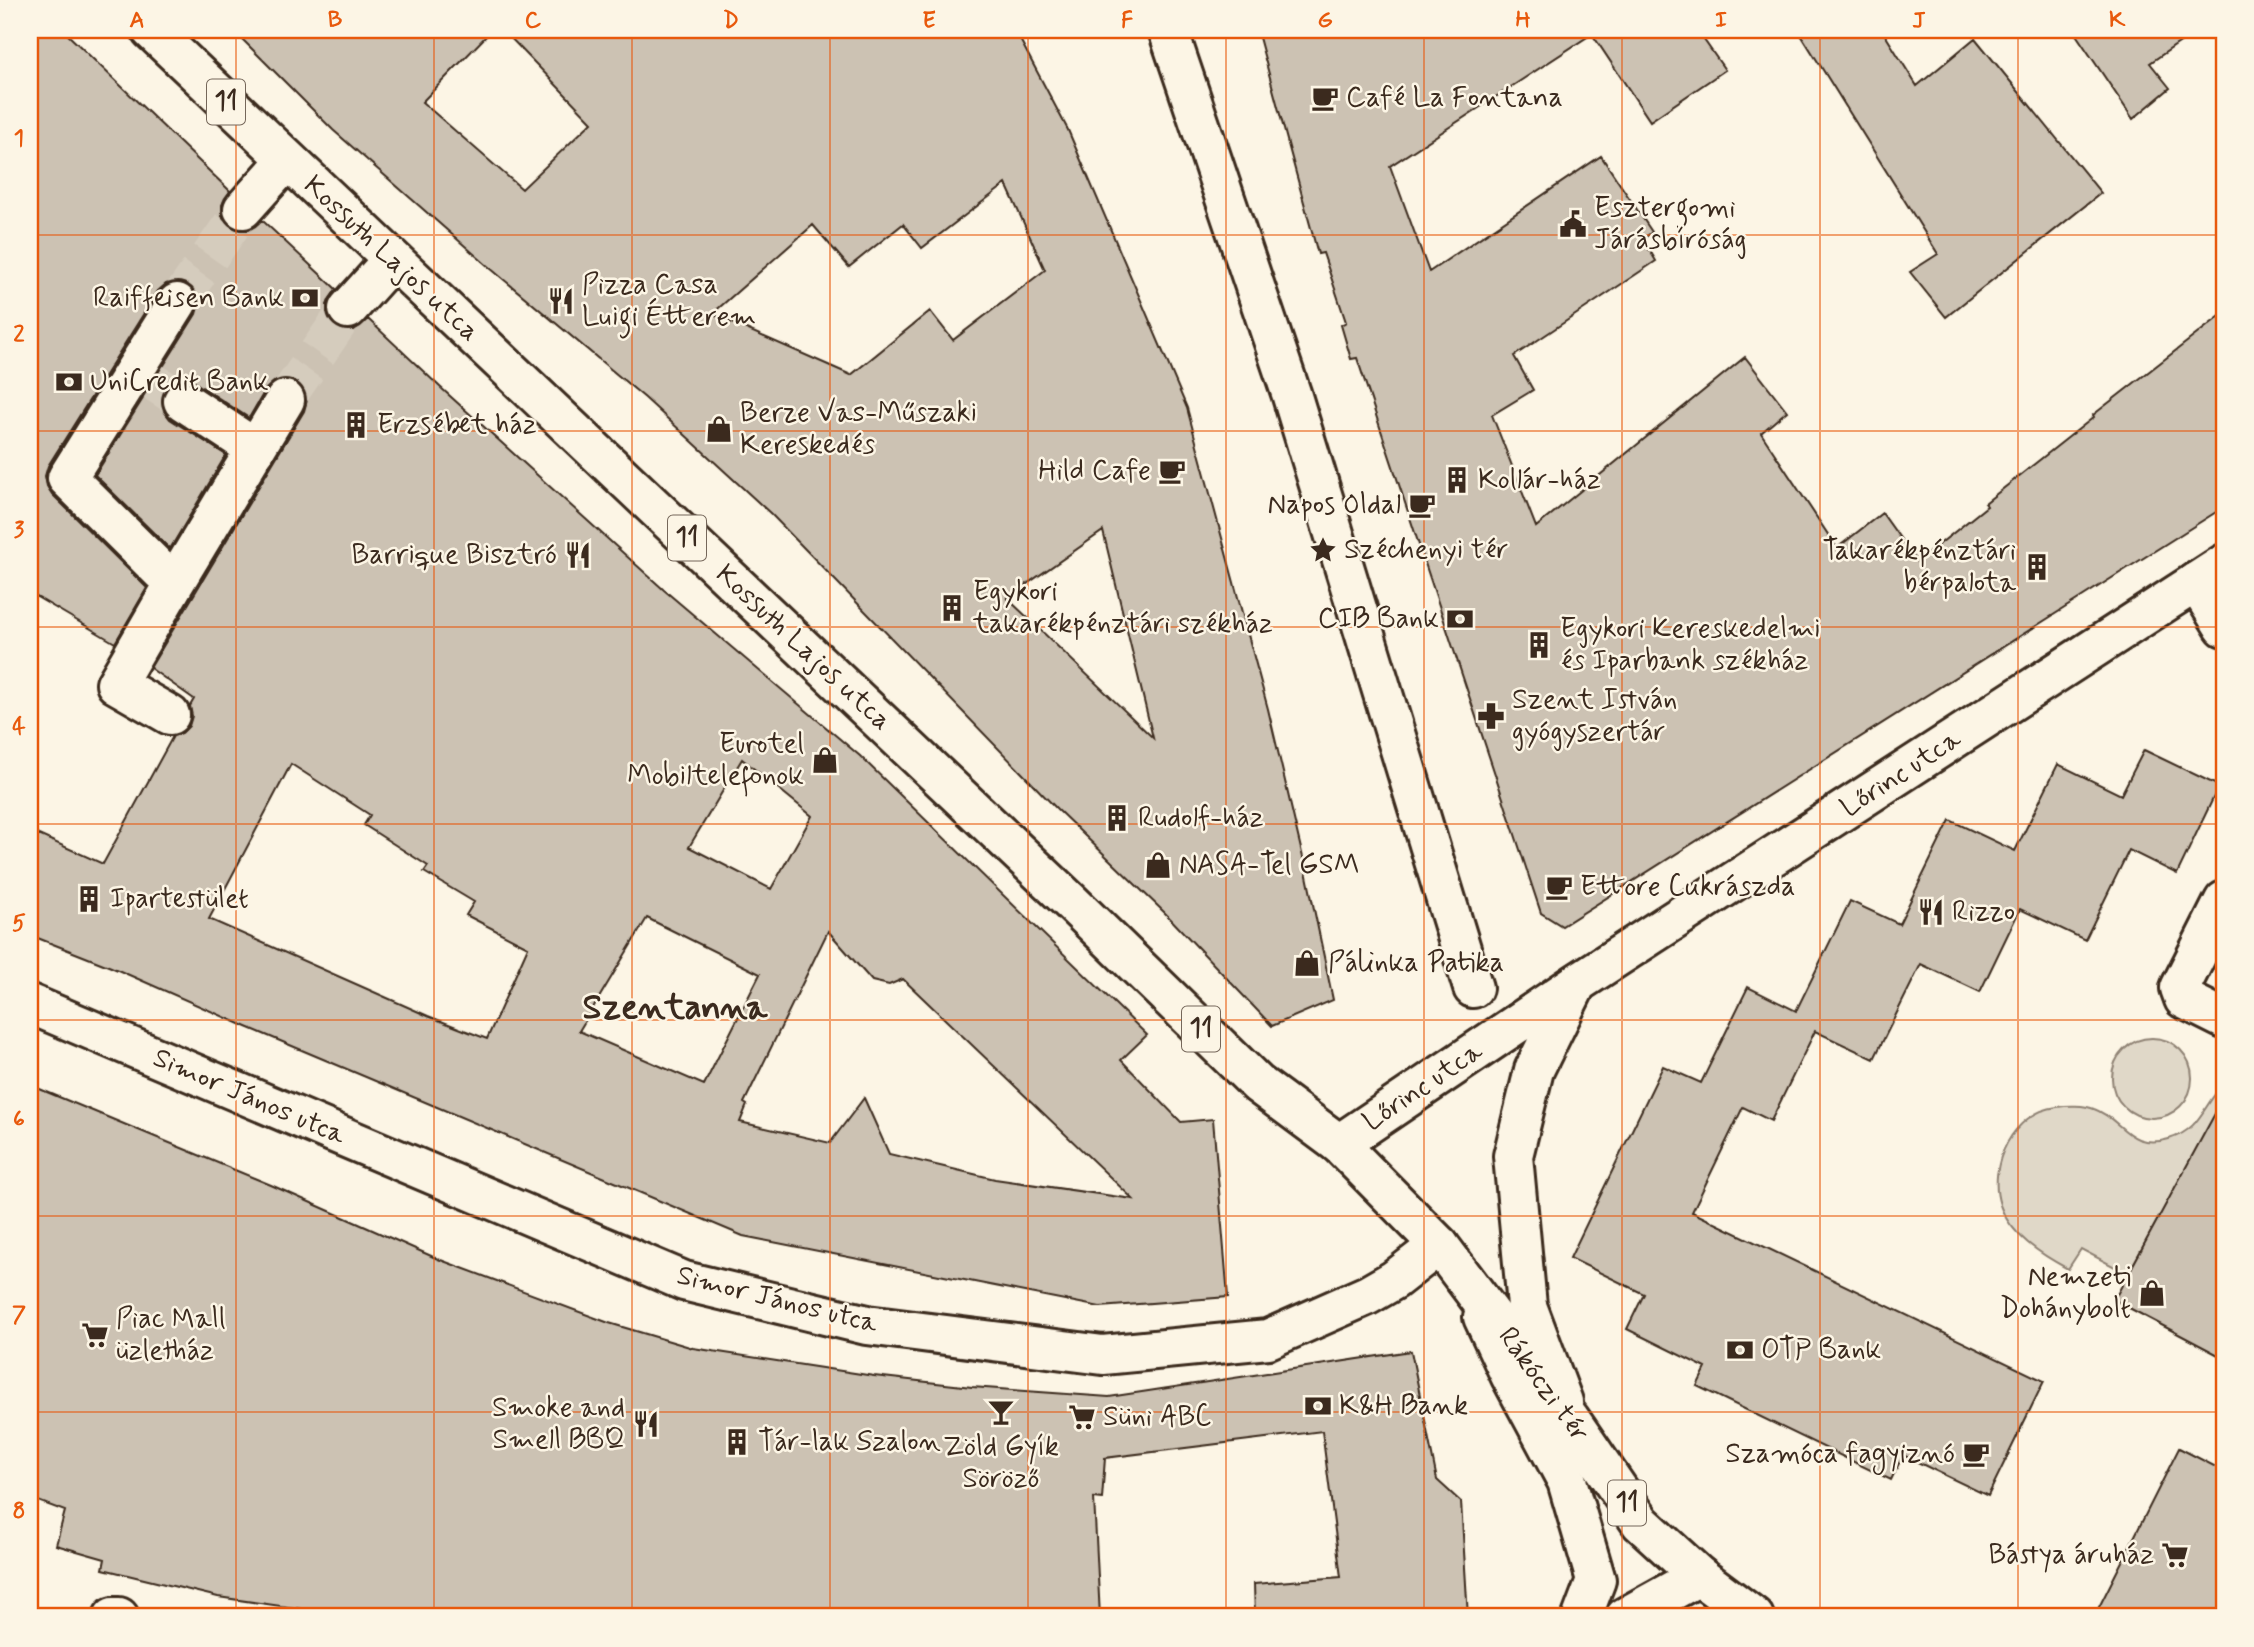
<svg xmlns="http://www.w3.org/2000/svg" width="2254" height="1647" font-family="Mynerve,sans-serif">
<style>
.green{fill:#e0d8c8;stroke:#8e8173;stroke-width:2}
.building{fill:#ccc2b3;stroke:#3b2a1e;stroke-width:2;fill-rule:evenodd}
.lines{fill:none;stroke-linecap:round;stroke-linejoin:round}
.pedestrian-tunnel{stroke:#d5ccbd;stroke-width:38;stroke-dasharray:38 19;stroke-linecap:butt}
.pedestrian-casing{stroke:#3b2a1e;stroke-width:44}
.minor-casing{stroke:#3b2a1e;stroke-width:44}
.tertiary-casing{stroke:#3b2a1e;stroke-width:44}
.secondary-casing{stroke:#3b2a1e;stroke-width:44}
.primary-casing{stroke:#3b2a1e;stroke-width:44}
.pedestrian{stroke:#fcf5e5;stroke-width:38}
.minor{stroke:#fcf5e5;stroke-width:38}
.tertiary{stroke:#fcf5e5;stroke-width:38}
.secondary{stroke:#fcf5e5;stroke-width:38}
.primary{stroke:#fcf5e5;stroke-width:38}
.grid{fill:none;stroke:#e8590c;stroke-width:2;stroke-opacity:0.55}
.labels{text-anchor:middle;dominant-baseline:central;stroke-width:5;stroke-linejoin:round;paint-order:stroke}
.shield{fill:#fcf5e5;stroke:#75675a;stroke-width:2}
.shield-label{font-size:26px;font-weight:bold;fill:#3b2a1e}
.poi-label{font-size:28px;fill:#3b2a1e;stroke:#fcf5e5;text-anchor:start}
.street-label{font-size:28px;fill:#3b2a1e;stroke:#fcf5e5}
.district-label{font-size:35px;font-weight:bold;fill:#3b2a1e;stroke:#fcf5e5}
.neatline{fill:none;stroke:#e8590c;stroke-width:2.5}
.grid-label{font-size:23px;text-anchor:middle;font-weight:bold;fill:#e8590c}
</style>
<rect width="100%" height="100%" fill="#fcf5e5"/>
<filter id="ink" filterUnits="userSpaceOnUse"><feTurbulence type="fractalNoise" baseFrequency=".0143" numOctaves="2"/><feDisplacementMap in="SourceGraphic" scale="14" xChannelSelector="R" yChannelSelector="G"/><feConvolveMatrix kernelMatrix="1 2 1 2 8 2 1 2 1" color-interpolation-filters="sRGB"/></filter>
<g filter="url(#ink)">
<path class="green" d="M2112 1078a40 40 0 1 1 80 0a40 40 0 1 1-80 0Z
M 2224,1084 L 2224,1162 L 2197,1148 L 2128,1274 L 2081,1249 L 2068,1269 C 2042,1255 2010,1235 2000,1205 C 1987,1165 2013,1112 2057,1107 C 2068,1105 2084,1105 2094,1109 C 2123,1119 2128,1151 2169,1139 C 2202,1129 2203,1104 2224,1084 Z"/>
<path class="building" d="M 30,30 L 63,30 L 230,191 L 222,205 L 222,216 L 228,225 L 238,230 L 249,230 L 262,220 L 336,289 L 327,305 L 327,315 L 333,325 L 343,330 L 354,330 L 368,319 L 440,387 L 664,590 L 860,756 L 1147,1035 L 1121,1060 L 1181,1122 L 1213,1119 L 1228,1297 L 1100,1307 L 743,1236 L 247,1027 L 111,967 L 30,935 L 30,831 L 103,864 L 173,736 L 182,733 L 189,726 L 192,716 L 190,706 L 194,699 L 150,668 L 304,411 L 307,400 L 304,389 L 296,381 L 286,378 L 275,381 L 266,389 L 249,418 L 194,382 L 184,379 L 174,381 L 165,388 L 161,400 L 164,411 L 170,419 L 226,455 L 170,549 L 95,475 L 196,314 L 199,303 L 196,292 L 189,285 L 177,281 L 166,284 L 158,291 L 48,466 L 45,476 L 47,486 L 52,494 L 147,588 L 115,643 L 30,593 ZM 742,759 L 812,816 L 771,889 L 689,847 ZM 291,764 L 370,815 L 364,825 L 428,866 L 424,872 L 474,902 L 466,915 L 528,947 L 487,1039 L 428,1016 L 209,919 ZM 647,918 L 760,974 L 704,1085 L 579,1031 ZM 828,931 L 872,981 L 889,985 L 903,979 L 1133,1199 L 995,1179 L 889,1154 L 864,1098 L 830,1143 L 740,1122 L 747,1105 L 744,1103 Z
M 233,30 L 492,30 L 422,102 L 522,189 L 592,122 L 503,30 L 1015,30 L 1068,130 L 1187,408 L 1268,709 L 1305,866 L 1333,1000 L 1272,1026 L 1165,913 L 1057,809 L 771,514 L 645,398 L 490,268 L 333,130 ZM 1006,184 L 1045,270 L 953,340 L 930,311 L 851,375 L 712,314 L 813,225 L 849,267 L 903,224 L 922,248 ZM 1103,531 L 1153,738 L 1007,598 Z
M 1257,30 L 1697,30 L 1725,70 L 1650,121 L 1592,34 L 1390,166 L 1429,272 L 1601,156 L 1652,232 L 1643,239 L 1656,261 L 1514,356 L 1533,390 L 1492,415 L 1536,527 L 1745,357 L 1787,411 L 1761,433 L 1837,548 L 1882,513 L 1917,562 L 1987,506 L 1985,503 L 2094,417 L 2093,415 L 2224,313 L 2224,507 L 1562,926 L 1541,913 L 1357,358 L 1351,359 L 1341,325 L 1346,322 L 1323,253 L 1318,254 Z
M 1798,30 L 1882,30 L 1917,86 L 1975,38 L 2101,193 L 1946,317 L 1910,272 L 1938,254 Z
M 2073,30 L 2198,30 L 2150,63 L 2170,88 L 2133,119 Z
M 2144,750 L 2219,786 L 2177,874 L 2129,850 L 2085,940 L 2020,909 L 1980,992 L 1921,964 L 1874,1059 L 1815,1031 L 1771,1121 L 1743,1107 L 1692,1212 L 2044,1381 L 1988,1496 L 1903,1455 L 1891,1480 L 1697,1386 L 1706,1368 L 1627,1329 L 1644,1294 L 1570,1258 L 1663,1066 L 1701,1083 L 1748,987 L 1796,1011 L 1850,901 L 1899,924 L 1950,820 L 2015,851 L 2058,764 L 2121,795 Z
M 30,1085 L 271,1185 L 438,1259 L 609,1323 L 693,1348 L 874,1376 L 972,1387 L 1109,1397 L 1411,1351 L 1437,1480 L 1461,1502 L 1468,1617 L 1255,1617 L 1254,1584 L 1341,1577 L 1322,1431 L 1105,1458 L 1102,1499 L 1094,1498 L 1100,1617 L 357,1617 L 218,1597 L 103,1569 L 105,1559 L 56,1545 L 65,1511 L 30,1498 Z
M 2224,1097 L 2224,1358 L 2114,1300 Z
M 2179,1448 L 2224,1471 L 2224,1617 L 2094,1617 Z"/>
<g class="lines">
<path class="pedestrian-tunnel" d="M 177,303 L 243,209
M 152,381 L 183,401
M 285,400 L 348,309"/>
<defs>
<path id="pedestrian" d="M 1168,30 L 1291,393 L 1473,988
M 243,209 L 287,160
M 177,303 L 67,478 L 174,584 L 285,400
M 348,309 L 392,260
M 183,401 L 256,449
M 170,715 L 116,684 L 174,584
M 2224,901 L 2180,988 L 2184,999 L 2224,1019
M 30,1004 L 684,1281 L 867,1325 L 1103,1355 L 1268,1339 L 1368,1295 L 1394,1280 L 1439,1245"/>
<path id="minor" d="M 2196,582 L 2224,627
M 113,1617 L 119,1617"/>
<path id="tertiary" d="M 1339,1144 L 1577,983 L 2224,564
M 1563,1402 L 1527,1306 L 1513,1156 L 1534,1070 L 1576,985"/>
<path id="secondary" d="M 1483,1317 L 1510,1375 L 1567,1481 L 1596,1580 L 1582,1617
M 1625,1617 L 1699,1576"/>
<path id="primary" d="M 151,30 L 1072,903 L 1258,1084 L 1339,1144 L 1439,1245 L 1570,1419 L 1641,1523 L 1699,1576 L 1754,1617"/>
</defs>
<use href="#pedestrian" class="pedestrian-casing"/>
<use href="#minor" class="minor-casing"/>
<use href="#tertiary" class="tertiary-casing"/>
<use href="#secondary" class="secondary-casing"/>
<use href="#primary" class="primary-casing"/>
<use href="#pedestrian" class="pedestrian"/>
<use href="#minor" class="minor"/>
<use href="#tertiary" class="tertiary"/>
<use href="#secondary" class="secondary"/>
<use href="#primary" class="primary"/>
</g>
</g>
<path class="grid" d="M 236,30 L 236,1617M 434,30 L 434,1617M 632,30 L 632,1617M 830,30 L 830,1617M 1028,30 L 1028,1617M 1226,30 L 1226,1617M 1424,30 L 1424,1617M 1622,30 L 1622,1617M 1820,30 L 1820,1617M 2018,30 L 2018,1617M 30,235 L 2224,235M 30,431 L 2224,431M 30,627 L 2224,627M 30,824 L 2224,824M 30,1020 L 2224,1020M 30,1216 L 2224,1216M 30,1412 L 2224,1412"/>
<defs>
<symbol id="cafe-bare" viewBox="-9 -9 18 18"><path d="M-5.5-4.5H6V0H3Q3 3.5 0 3.5H-2.5Q-5.5 3.5-5.5 0ZM3-3.2v2h1.7v-2ZM-6 4.5H4V6H-6Z" fill="#3b2a1e" stroke="#fcf5e5" stroke-width="2.5" paint-order="stroke"/></symbol>
<symbol id="civic-bare" viewBox="-9 -9 18 18"><path d="M-.6-6.5H3V-4.5H.6V-3L4-1V1h2V6H-6V1h2V-1L-.6-3ZM-1.2 2.5V6h2.4V2.5Z" fill="#3b2a1e" stroke="#fcf5e5" stroke-width="2.5" paint-order="stroke"/></symbol>
<symbol id="bank-bare" viewBox="-9 -9 18 18"><path d="M-6-4H6V4H-6ZM0-2.3a2.3 2.3 0 1 0 0 4.6a2.3 2.3 0 1 0 0-4.6Z" fill="#3b2a1e" stroke="#fcf5e5" stroke-width="2.5" paint-order="stroke"/></symbol>
<symbol id="restaurant-bare" viewBox="-9 -9 18 18"><path d="M-5-6h1v4h1v-4h1v4h1v-4h1v5L-1.5 .5V6h-2V.5L-5-1ZM5-6V6H3V1.5H1.5Q1.5-4 5-6Z" fill="#3b2a1e" stroke="#fcf5e5" stroke-width="2.5" paint-order="stroke"/></symbol>
<symbol id="building-bare" viewBox="-9 -9 18 18"><path d="M-4-6H4V6H1V3H-1V6H-4ZM-2.5-4.3h1.7v1.8h-1.7ZM.8-4.3h1.7v1.8H.8ZM-2.5-1h1.7V.8h-1.7ZM.8-1h1.7V.8H.8Z" fill="#3b2a1e" stroke="#fcf5e5" stroke-width="2.5" paint-order="stroke"/></symbol>
<symbol id="shop-bare" viewBox="-9 -9 18 18"><path d="M-5-2.5h2.3a2.7 3.5 0 0 1 5.4 0H5L5.5 6h-11ZM-1.5-2.5h3a1.5 2.3 0 0 0-3 0Z" fill="#3b2a1e" stroke="#fcf5e5" stroke-width="2.5" paint-order="stroke"/></symbol>
<symbol id="sight-bare" viewBox="-9 -9 18 18"><path d="M0-6L1.8-2.2L6-1.7L2.9 1.2L3.7 5.4L0 3.3L-3.7 5.4L-2.9 1.2L-6-1.7L-1.8-2.2Z" fill="#3b2a1e" stroke="#fcf5e5" stroke-width="2.5" paint-order="stroke"/></symbol>
<symbol id="pharmacy-bare" viewBox="-9 -9 18 18"><path d="M-2-6h4v4h4v4h-4v4h-4v-4h-4v-4h4Z" fill="#3b2a1e" stroke="#fcf5e5" stroke-width="2.5" paint-order="stroke"/></symbol>
<symbol id="supermarket-bare" viewBox="-9 -9 18 18"><path d="M-6-5.5h2.5l.6 2H6L4.5 2H-2.5L-4.4-4H-6ZM-1.5 3.2a1.3 1.3 0 1 0 .1 0ZM3 3.2a1.3 1.3 0 1 0 .1 0Z" fill="#3b2a1e" stroke="#fcf5e5" stroke-width="2.5" paint-order="stroke"/></symbol>
<symbol id="bar-bare" viewBox="-9 -9 18 18"><path d="M-6-5H6L.8 .8V4.5H3.5V6h-7V4.5H-.8V.8Z" fill="#3b2a1e" stroke="#fcf5e5" stroke-width="2.5" paint-order="stroke"/></symbol>
</defs>
<g fill-rule="evenodd">
<use href="#cafe-bare" x="1306" y="79" width="38" height="38"/>
<use href="#civic-bare" x="1554" y="205" width="38" height="38"/>
<use href="#bank-bare" x="286" y="279" width="38" height="38"/>
<use href="#restaurant-bare" x="542" y="282" width="38" height="38"/>
<use href="#bank-bare" x="50" y="363" width="38" height="38"/>
<use href="#building-bare" x="337" y="406" width="38" height="38"/>
<use href="#shop-bare" x="700" y="410" width="38" height="38"/>
<use href="#cafe-bare" x="1153" y="452" width="38" height="38"/>
<use href="#building-bare" x="1438" y="461" width="38" height="38"/>
<use href="#cafe-bare" x="1403" y="486" width="38" height="38"/>
<use href="#sight-bare" x="1304" y="531" width="38" height="38"/>
<use href="#restaurant-bare" x="559" y="536" width="38" height="38"/>
<use href="#building-bare" x="2018" y="548" width="38" height="38"/>
<use href="#building-bare" x="933" y="589" width="38" height="38"/>
<use href="#bank-bare" x="1441" y="600" width="38" height="38"/>
<use href="#building-bare" x="1520" y="626" width="38" height="38"/>
<use href="#pharmacy-bare" x="1472" y="697" width="38" height="38"/>
<use href="#shop-bare" x="806" y="741" width="38" height="38"/>
<use href="#building-bare" x="1098" y="799" width="38" height="38"/>
<use href="#shop-bare" x="1139" y="846" width="38" height="38"/>
<use href="#cafe-bare" x="1540" y="868" width="38" height="38"/>
<use href="#building-bare" x="70" y="880" width="38" height="38"/>
<use href="#restaurant-bare" x="1912" y="893" width="38" height="38"/>
<use href="#shop-bare" x="1288" y="944" width="38" height="38"/>
<use href="#shop-bare" x="2133" y="1274" width="38" height="38"/>
<use href="#supermarket-bare" x="76" y="1316" width="38" height="38"/>
<use href="#bank-bare" x="1721" y="1331" width="38" height="38"/>
<use href="#bank-bare" x="1299" y="1387" width="38" height="38"/>
<use href="#bar-bare" x="982" y="1393" width="38" height="38"/>
<use href="#supermarket-bare" x="1063" y="1398" width="38" height="38"/>
<use href="#restaurant-bare" x="627" y="1405" width="38" height="38"/>
<use href="#building-bare" x="718" y="1423" width="38" height="38"/>
<use href="#cafe-bare" x="1957" y="1435" width="38" height="38"/>
<use href="#supermarket-bare" x="2156" y="1536" width="38" height="38"/>
</g>
<g class="labels">
<g class="shield">
<rect x="207" y="79.5" width="38" height="45" rx="5"/>
<rect x="668" y="515.5" width="38" height="45" rx="5"/>
<rect x="1182" y="1006.5" width="38" height="45" rx="5"/>
<rect x="1608" y="1480.5" width="38" height="45" rx="5"/>
</g>
<g class="shield-label">
<text x="226" y="102">11</text>
<text x="687" y="538">11</text>
<text x="1201" y="1029">11</text>
<text x="1627" y="1503">11</text>
</g>
<g class="poi-label">
<text x="1346" y="98">Café La Fontana</text>
<text x="1594" y="208">Esztergomi<tspan x="1594" dy="32">Járásbíróság</tspan></text>
<text x="582" y="285">Pizza Casa<tspan x="582" dy="32">Luigi Étterem</tspan></text>
<text x="284" y="298" text-anchor="end">Raiffeisen Bank</text>
<text x="90" y="382">UniCredit Bank</text>
<text x="740" y="413">Berze Vas-Műszaki<tspan x="740" dy="32">Kereskedés</tspan></text>
<text x="377" y="425">Erzsébet ház</text>
<text x="1151" y="471" text-anchor="end">Hild Cafe</text>
<text x="1478" y="480">Kollár-ház</text>
<text x="1401" y="505" text-anchor="end">Napos Oldal</text>
<text x="1344" y="550">Széchenyi tér</text>
<text x="2016" y="551" text-anchor="end">Takarékpénztári<tspan x="2016" dy="32">bérpalota</tspan></text>
<text x="557" y="555" text-anchor="end">Barrique Bisztró</text>
<text x="973" y="592">Egykori<tspan x="973" dy="32">takarékpénztári székház</tspan></text>
<text x="1439" y="619" text-anchor="end">CIB Bank</text>
<text x="1560" y="629">Egykori Kereskedelmi<tspan x="1560" dy="32">és Iparbank székház</tspan></text>
<text x="1512" y="700">Szent István<tspan x="1512" dy="32">gyógyszertár</tspan></text>
<text x="804" y="744" text-anchor="end">Eurotel<tspan x="804" dy="32">Mobiltelefonok</tspan></text>
<text x="1138" y="818">Rudolf-ház</text>
<text x="1179" y="865">NASA-Tel GSM</text>
<text x="1580" y="887">Ettore Cukrászda</text>
<text x="110" y="899">Ipartestület</text>
<text x="1952" y="912">Rizzo</text>
<text x="1328" y="963">Pálinka Patika</text>
<text x="2131" y="1277" text-anchor="end">Nemzeti<tspan x="2131" dy="32">Dohánybolt</tspan></text>
<text x="116" y="1319">Piac Mall<tspan x="116" dy="32">üzletház</tspan></text>
<text x="1761" y="1350">OTP Bank</text>
<text x="1339" y="1406">K&amp;H Bank</text>
<text x="625" y="1408" text-anchor="end">Smoke and<tspan x="625" dy="32">Smell BBQ</tspan></text>
<text x="1103" y="1417">Süni ABC</text>
<text x="758" y="1442">Tár-lak Szalon</text>
<text x="1001" y="1447" text-anchor="middle">Zöld Gyík<tspan x="1001" dy="32">Söröző</tspan></text>
<text x="1955" y="1454" text-anchor="end">Szamóca fagyiznó</text>
<text x="2154" y="1555" text-anchor="end">Bástya áruház</text>
</g>
<g class="street-label">
<text transform="translate(391 259) rotate(43)">Kossuth Lajos utca</text>
<text transform="translate(803 648) rotate(43)">Kossuth Lajos utca</text>
<text transform="translate(1901 774) rotate(-33)">Lőrinc utca</text>
<text transform="translate(1423 1087) rotate(-34)">Lőrinc utca</text>
<text transform="translate(249 1097) rotate(23)">Simor János utca</text>
<text transform="translate(777 1300) rotate(14)">Simor János utca</text>
<text transform="translate(1543 1385) rotate(54)">Rákóczi tér</text>
</g>
<g class="district-label">
<text x="675" y="1008">Szentanna</text>
</g>
</g>
<rect width="2254" height="1647" fill="none" stroke="#fcf5e5" stroke-width="77"/>
<rect x="38" y="38" width="2178" height="1570" class="neatline"/>
<g class="grid-label">
<text x="137" y="27">A</text>
<text x="335" y="27">B</text>
<text x="533" y="27">C</text>
<text x="731" y="27">D</text>
<text x="929" y="27">E</text>
<text x="1127" y="27">F</text>
<text x="1325" y="27">G</text>
<text x="1523" y="27">H</text>
<text x="1721" y="27">I</text>
<text x="1919" y="27">J</text>
<text x="2117" y="27">K</text>
<text x="19" y="145">1</text>
<text x="19" y="341">2</text>
<text x="19" y="537">3</text>
<text x="19" y="733">4</text>
<text x="19" y="930">5</text>
<text x="19" y="1126">6</text>
<text x="19" y="1322">7</text>
<text x="19" y="1518">8</text>
</g>
</svg>
